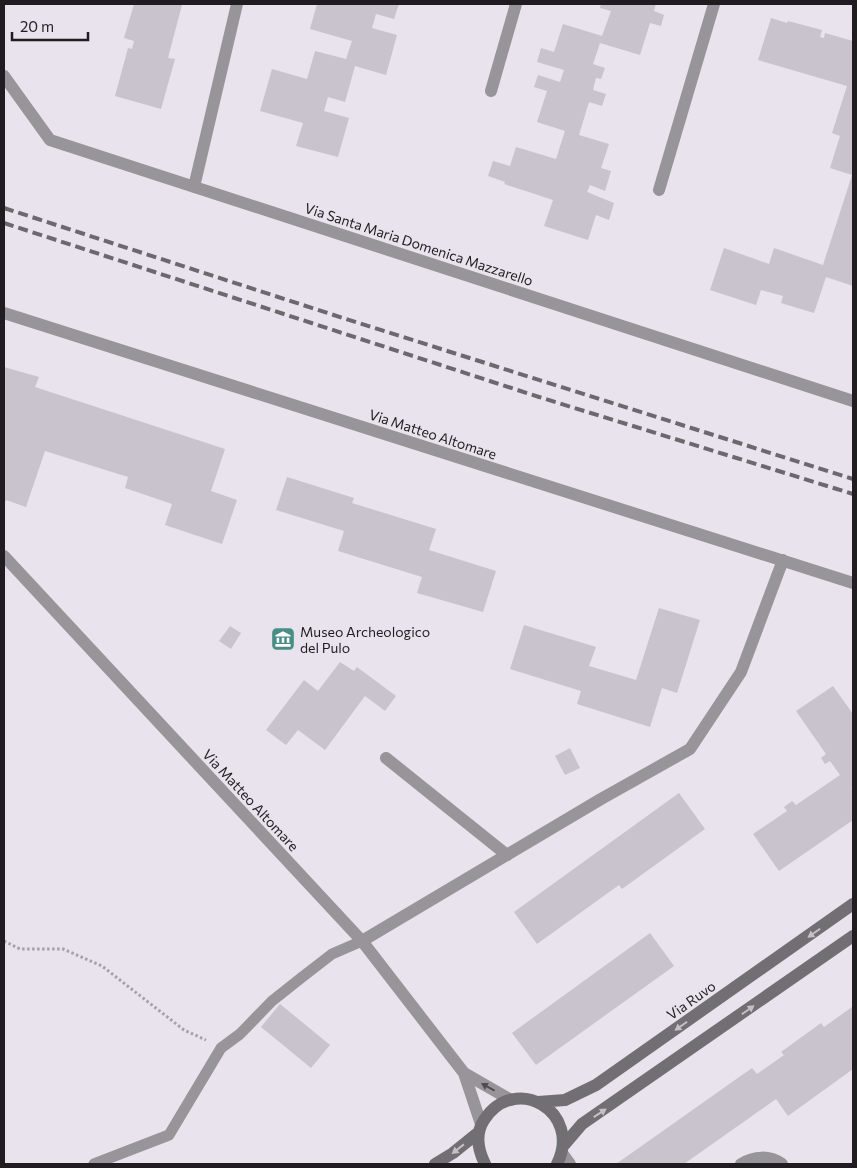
<svg xmlns="http://www.w3.org/2000/svg" width="857" height="1168" font-family="Commissioner,sans-serif">
<style>
.building{fill:#c8c3cc}
.lines{fill:none;stroke-linecap:round;stroke-linejoin:round}
.path{stroke:#a6a2a9;stroke-width:3;stroke-dasharray:2.5 2.5;stroke-linecap:butt}
.service{stroke:#979599;stroke-width:11}
.pedestrian{stroke:#979599;stroke-width:12}
.minor{stroke:#979599;stroke-width:12}
.secondary{stroke:#726f74;stroke-width:12}
.rail{stroke:#6c696e;stroke-width:4;stroke-dasharray:10 5;stroke-linecap:butt}
.oneway{fill:#c5c0c8}
.oneway2{fill:#4f4d50}
.labels{text-anchor:middle;dominant-baseline:central;stroke-width:4;stroke-linejoin:round;paint-order:stroke}
.street-label{font-size:14px;fill:#1f1d20;stroke:#e8e3ec}
.poi-label{font-size:14px;fill:#1f1d20;stroke:#e8e3ec;text-anchor:start}
</style>
<rect width="100%" height="100%" fill="#e8e3ec"/>
<path class="building" d="M 134,4 L 182,5 L 168,58 L 175,59 L 161,109 L 115,96 L 128,48 L 132,49 L 134,41 L 124,38 Z
M 317,4 L 399,4 L 394,19 L 376,14 L 372,28 L 397,35 L 386,75 L 355,66 L 345,102 L 328,97 L 324,111 L 349,118 L 338,157 L 296,146 L 303,123 L 260,111 L 272,69 L 307,79 L 315,51 L 346,59 L 352,41 L 310,29 Z
M 601,4 L 656,4 L 654,11 L 664,15 L 661,26 L 650,23 L 640,55 L 600,43 L 593,64 L 605,68 L 601,79 L 596,78 L 593,90 L 606,94 L 602,106 L 589,102 L 579,135 L 609,144 L 601,168 L 611,171 L 605,191 L 590,185 L 587,192 L 614,203 L 609,220 L 596,215 L 588,240 L 544,226 L 553,200 L 504,184 L 505,182 L 488,176 L 493,161 L 510,166 L 516,147 L 556,159 L 565,131 L 537,122 L 547,91 L 534,87 L 538,75 L 560,82 L 564,70 L 537,62 L 541,48 L 554,52 L 563,24 L 602,36 L 611,11 L 600,8 Z
M 771,18 L 787,23 L 788,21 L 822,30 L 820,37 L 824,38 L 825,33 L 853,41 L 853,286 L 826,277 L 814,313 L 781,303 L 783,296 L 761,290 L 756,305 L 710,290 L 724,248 L 769,264 L 774,248 L 823,265 L 852,175 L 830,168 L 840,136 L 832,133 L 847,86 L 758,60 Z
M 4,367 L 39,377 L 35,387 L 225,449 L 211,491 L 237,500 L 222,544 L 165,525 L 172,504 L 125,488 L 128,477 L 45,451 L 26,507 L 6,500 L 4,505 Z
M 287,477 L 354,498 L 352,503 L 436,529 L 429,550 L 496,571 L 483,612 L 417,593 L 422,577 L 338,551 L 344,531 L 276,510 Z
M 659,608 L 700,620 L 677,693 L 662,688 L 650,727 L 577,704 L 581,691 L 510,669 L 524,625 L 596,647 L 589,666 L 636,680 Z
M 230,626 L 241,633 L 231,649 L 219,641 Z
M 340,662 L 354,671 L 357,667 L 396,696 L 385,711 L 365,696 L 325,750 L 298,730 L 286,745 L 266,730 L 304,680 L 318,691 Z
M 833,686 L 853,714 L 853,787 L 851,788 L 853,791 L 853,820 L 779,871 L 753,834 L 787,811 L 784,807 L 792,801 L 796,805 L 840,775 L 830,761 L 825,764 L 821,758 L 826,754 L 796,711 Z
M 570,748 L 580,768 L 565,775 L 555,756 Z
M 679,793 L 705,829 L 622,889 L 619,885 L 537,944 L 514,912 Z
M 650,933 L 674,966 L 536,1065 L 512,1033 Z
M 280,1004 L 330,1045 L 311,1068 L 261,1027 Z
M 852,1007 L 853,1009 L 853,1069 L 788,1116 L 776,1099 L 684,1164 L 616,1164 L 752,1068 L 757,1074 L 784,1055 L 781,1052 L 821,1023 L 824,1027 Z"/>
<g class="lines">
<path class="path" d="M 4,941 L 20,949 L 63,949 L 102,966 L 184,1030 L 206,1040"/>
<path class="service" d="M 94,1164 L 169,1135 L 221,1048 L 240,1034 L 272,1001 L 301,978 L 332,954 L 362,941"/>
<path class="pedestrian" d="M 386,758 L 507,855"/>
<path class="minor" d="M 4,76 L 50,140 L 853,401
M 491,91 L 516,4
M 194,187 L 237,4
M 659,190 L 714,4
M 4,313 L 853,583
M 4,556 L 362,941 L 464,1073 L 481,1124
M 362,941 L 601,799 L 690,749 L 741,672 L 783,560
M 464,1073 L 511,1100
M 562,1153 L 570,1164
M 741,1164 C 754,1156 769,1155 782,1164"/>
<path class="secondary" d="M 538,1102 L 565,1100 L 596,1085 L 853,904
M 564,1145 L 582,1124 L 853,936
M 435,1164 L 453,1153 L 479,1132
M 485,1164 C 478,1150 475,1134 484,1120 C 515,1072 583,1112 557,1164"/>
<path class="rail" d="M 4,208 L 346,319 L 853,479
M 4,223 L 539,397 L 853,494"/>
</g>
<defs><path id="oneway-solid" d="M-6-.8H1V-3.2L6.5 0L1 3.2V.8H-6Z" transform="scale(1.25)"/></defs>
<g class="oneway">
<use href="#oneway-solid" transform="translate(814 933) rotate(145)"/>
<use href="#oneway-solid" transform="translate(748 1010) rotate(-35)"/>
<use href="#oneway-solid" transform="translate(681 1026) rotate(145)"/>
<use href="#oneway-solid" transform="translate(600 1113) rotate(-33)"/>
<use href="#oneway-solid" transform="translate(458 1149) rotate(142)"/>
</g>
<use class="oneway2" href="#oneway-solid" transform="translate(488 1087) rotate(-151)"/>
<defs>
<symbol id="museum-square" viewBox="-11 -11 22 22"><rect x="-9" y="-9" width="18" height="18" rx="4" fill="#498e86" stroke="#e8e3ec"/><path d="M0-6L6-3V-2H-6V-3ZM-5-1h2V3h-2ZM-1-1h2V3h-2ZM3-1h2V3H3ZM-6 4H6V6H-6Z" fill="#fff"/></symbol>
</defs>
<g fill-rule="evenodd">
<use href="#museum-square" x="269" y="625" width="28" height="28"/>
</g>
<g class="labels">
<g class="street-label">
<text transform="translate(419 244) rotate(18)">Via Santa Maria Domenica Mazzarello</text>
<text transform="translate(433 434) rotate(18)">Via Matteo Altomare</text>
<text transform="translate(251 800) rotate(47)">Via Matteo Altomare</text>
<text transform="translate(691 1000) rotate(-35)">Via Ruvo</text>
</g>
<g class="poi-label">
<text x="300" y="631">Museo Archeologico<tspan x="300" dy="16">del Pulo</tspan></text>
</g>
</g>
<rect width="857" height="1168" fill="none" stroke="#1f1d20" stroke-width="10"/>
<path d="M12 32v8h76v-8" fill="none" stroke="#1f1d20" stroke-width="2.5"/>
<text x="20" y="32" font-size="15" fill="#1f1d20" stroke="#e8e3ec" stroke-width="4" paint-order="stroke">20 m</text>
</svg>
